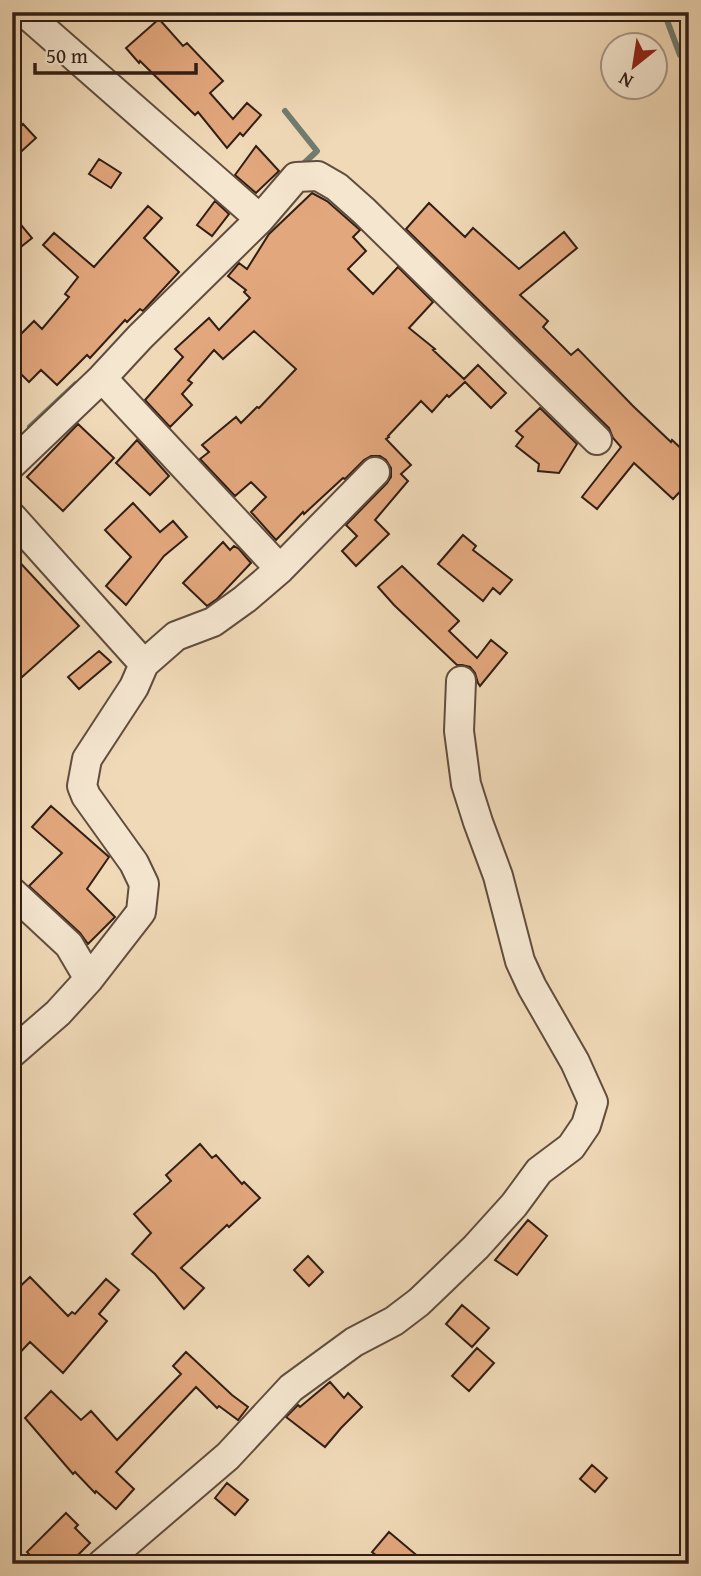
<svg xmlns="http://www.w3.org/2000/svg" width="701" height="1576" font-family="'Gentium Book Plus',serif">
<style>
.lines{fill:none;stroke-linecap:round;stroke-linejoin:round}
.stream{stroke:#707c70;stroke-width:6}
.building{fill:#e3a77d;stroke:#311e15;stroke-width:2}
.minor-casing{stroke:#614d3e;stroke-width:32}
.minor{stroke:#f5e6d0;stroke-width:28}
</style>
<rect width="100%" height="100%" fill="#f0d9b7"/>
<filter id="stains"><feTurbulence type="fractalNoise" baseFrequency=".00286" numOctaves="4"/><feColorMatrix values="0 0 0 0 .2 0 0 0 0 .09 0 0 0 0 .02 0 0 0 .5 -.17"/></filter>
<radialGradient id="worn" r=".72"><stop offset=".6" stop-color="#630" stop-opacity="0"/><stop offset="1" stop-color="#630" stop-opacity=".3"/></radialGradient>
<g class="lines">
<path class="stream" d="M 666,12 L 665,15 L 680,55 L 689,61
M 285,111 L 317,151 L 300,167
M 30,427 L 76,384
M 688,1564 L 689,1563"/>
</g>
<path class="building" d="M 159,19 L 183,46 L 187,43 L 223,81 L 210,93 L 233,119 L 247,103 L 261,115 L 243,136 L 240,133 L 227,148 L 198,112 L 195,115 L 140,61 L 139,63 L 126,48 Z
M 23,124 L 36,138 L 12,160 L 12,134 Z
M 256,146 L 279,171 L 256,193 L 235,175 Z
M 99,159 L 121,173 L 111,188 L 89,174 Z
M 312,193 L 327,201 L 360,230 L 353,237 L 366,251 L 348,269 L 373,294 L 398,267 L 433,302 L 409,328 L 435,349 L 433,350 L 464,379 L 478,365 L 506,393 L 491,408 L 465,382 L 449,397 L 447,395 L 432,412 L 421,401 L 388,436 L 389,437 L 386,439 L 411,465 L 401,474 L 408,481 L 375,520 L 389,534 L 356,566 L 342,551 L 357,536 L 346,525 L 387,483 L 391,477 L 391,468 L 386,460 L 380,456 L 371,456 L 364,460 L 345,479 L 343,478 L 304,514 L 303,512 L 276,540 L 251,512 L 266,497 L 251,482 L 235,496 L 200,459 L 209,452 L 202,445 L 236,417 L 241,423 L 257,407 L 259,408 L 296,369 L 254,331 L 223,359 L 214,350 L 188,380 L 192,383 L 182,394 L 192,405 L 170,427 L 145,400 L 183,357 L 175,349 L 209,318 L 219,330 L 250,298 L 244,292 L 246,290 L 228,276 L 239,263 L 247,269 L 269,234 Z
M 215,201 L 229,214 L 212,236 L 197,225 Z
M 429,203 L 465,237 L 473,228 L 519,269 L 564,232 L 577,248 L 520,295 L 548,321 L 543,327 L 571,355 L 578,349 L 633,406 L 671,442 L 672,440 L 689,456 L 689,482 L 673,499 L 634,463 L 597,509 L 582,497 L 621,447 L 613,438 L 609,428 L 406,229 Z
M 148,206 L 162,218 L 144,238 L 179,272 L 143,311 L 140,309 L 127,322 L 125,320 L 90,358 L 87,355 L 57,385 L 41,370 L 29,382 L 21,374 L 12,381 L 12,343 L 34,321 L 42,329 L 69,297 L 65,294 L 78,277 L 43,245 L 54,233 L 94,267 Z
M 12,214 L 32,238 L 12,254 Z
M 540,408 L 577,444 L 559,473 L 538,471 L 539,464 L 516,446 L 523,437 L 516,431 Z
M 78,424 L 114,458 L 63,511 L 27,477 Z
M 137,440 L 169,476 L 150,495 L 116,463 Z
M 133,503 L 160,532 L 173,521 L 187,537 L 164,556 L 126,605 L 106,586 L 131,557 L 105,530 Z
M 463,535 L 476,546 L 473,550 L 512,580 L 500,594 L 493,588 L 483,601 L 438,564 Z
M 223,542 L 230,550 L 234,546 L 239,549 L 251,563 L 217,599 L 207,606 L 183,583 Z
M 12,554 L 79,626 L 12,686 Z
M 402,566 L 459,621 L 449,631 L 477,658 L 491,640 L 507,653 L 480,686 L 478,683 L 475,673 L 470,667 L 462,665 L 457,665 L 394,605 L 378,587 Z
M 99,651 L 111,662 L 79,689 L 68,677 Z
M 51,806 L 109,857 L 87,889 L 115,917 L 88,944 L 80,933 L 29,886 L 62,853 L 32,827 Z
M 200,1144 L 212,1158 L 216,1155 L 242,1184 L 244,1182 L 260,1198 L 229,1227 L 227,1225 L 181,1268 L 204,1288 L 184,1309 L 155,1274 L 132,1254 L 151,1233 L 134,1214 L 171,1181 L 166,1175 Z
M 528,1220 L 547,1236 L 517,1275 L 495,1260 Z
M 308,1256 L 323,1272 L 309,1286 L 294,1270 Z
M 30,1277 L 68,1316 L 72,1312 L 75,1314 L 106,1279 L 119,1290 L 99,1314 L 107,1321 L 63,1373 L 30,1342 L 12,1361 L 12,1294 Z
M 462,1305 L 489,1328 L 472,1347 L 446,1324 Z
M 477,1348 L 494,1363 L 469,1391 L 452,1376 Z
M 186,1352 L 232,1395 L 248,1407 L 238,1420 L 219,1406 L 217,1408 L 196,1387 L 116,1472 L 134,1489 L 116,1509 L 96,1491 L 95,1493 L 75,1472 L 73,1474 L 25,1418 L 51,1391 L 81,1420 L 91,1411 L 117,1440 L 181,1374 L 173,1366 Z
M 330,1382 L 344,1398 L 348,1393 L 362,1407 L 341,1428 L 325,1447 L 286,1417 L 298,1405 L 300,1407 Z
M 592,1465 L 607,1478 L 595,1492 L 580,1479 Z
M 227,1483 L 248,1500 L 235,1515 L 215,1498 Z
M 66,1513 L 78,1525 L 75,1528 L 90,1543 L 69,1564 L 38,1564 L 27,1552 Z
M 389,1532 L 427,1564 L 387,1564 L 372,1552 Z"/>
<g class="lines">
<defs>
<path id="minor" d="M 24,12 L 260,219
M 102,378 L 280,569
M 12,464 L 102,378 L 140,337 L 260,219 L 296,177 L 318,176 L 337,187 L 364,211 L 597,440
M 12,517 L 144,664
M 12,892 L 69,945 L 89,979
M 12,1053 L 58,1013 L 89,979 L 141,912 L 144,884 L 134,863 L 86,796 L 82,786 L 87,759 L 134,687 L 144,664 L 176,636 L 213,622 L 245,599 L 280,569 L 375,472
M 102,1564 L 228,1456 L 291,1388 L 354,1342 L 394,1321 L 419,1302 L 443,1279 L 476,1247 L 514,1205 L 539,1171 L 571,1147 L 586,1125 L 593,1102 L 575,1062 L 532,987 L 520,961 L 498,876 L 478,822 L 466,784 L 459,731 L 461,681"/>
</defs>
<use href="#minor" class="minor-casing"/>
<use href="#minor" class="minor"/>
</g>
<rect width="701" height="1576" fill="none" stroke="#f0d9b7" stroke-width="42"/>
<rect x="14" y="14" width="673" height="1548" fill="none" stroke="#311e15" stroke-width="3.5"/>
<rect x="21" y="21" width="659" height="1534" fill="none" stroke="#311e15" stroke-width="2"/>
<g transform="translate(634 66) rotate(210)"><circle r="33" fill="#f5e6d0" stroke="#a79685" stroke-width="2"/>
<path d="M0-5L12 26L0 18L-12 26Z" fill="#8f2418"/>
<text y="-10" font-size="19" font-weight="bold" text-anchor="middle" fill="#311e15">N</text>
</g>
<path d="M35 63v10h161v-10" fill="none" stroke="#311e15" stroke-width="3.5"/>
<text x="46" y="63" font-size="21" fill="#311e15" stroke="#f5e6d0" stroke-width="5" paint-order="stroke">50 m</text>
<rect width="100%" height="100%" filter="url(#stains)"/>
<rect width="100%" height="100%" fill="url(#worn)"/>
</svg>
